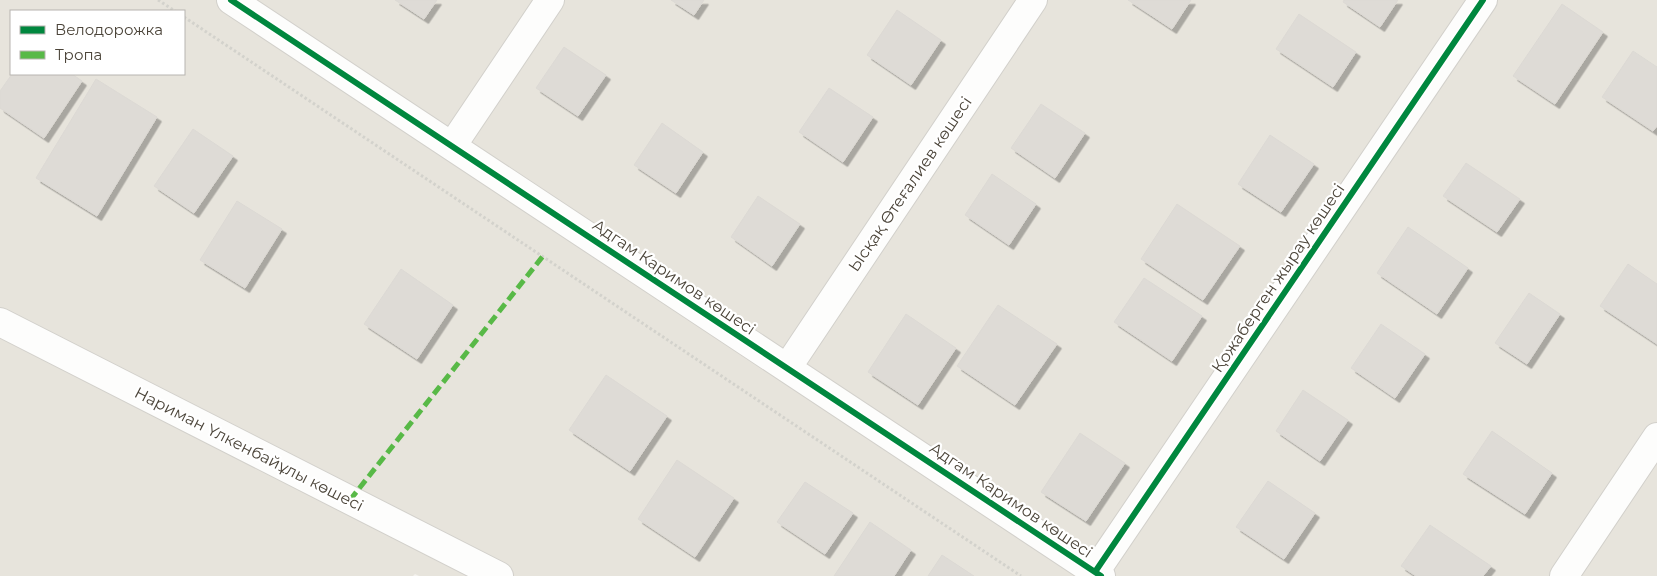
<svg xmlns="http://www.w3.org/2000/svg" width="1657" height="576" font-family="Montserrat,sans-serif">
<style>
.residential{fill:#e7e4dc;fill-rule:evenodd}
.building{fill:#dedbd6;stroke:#dcd9d4;filter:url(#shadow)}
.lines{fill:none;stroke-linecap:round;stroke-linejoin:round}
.minor-casing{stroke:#d2d0cb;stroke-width:30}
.path{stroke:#d3d2cc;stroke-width:3;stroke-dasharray:2.5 2.5;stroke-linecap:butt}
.minor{stroke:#fdfdfc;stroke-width:28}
.quiet{stroke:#58b947;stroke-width:5;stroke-dasharray:10 5;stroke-linecap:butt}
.cycleway-casing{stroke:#fff;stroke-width:9}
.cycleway{stroke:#00873e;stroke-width:6}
.labels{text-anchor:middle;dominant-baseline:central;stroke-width:4.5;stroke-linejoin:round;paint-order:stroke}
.street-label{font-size:16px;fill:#4b4439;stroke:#fff}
</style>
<defs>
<filter id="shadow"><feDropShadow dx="4.5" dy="4.5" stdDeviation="0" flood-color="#0004"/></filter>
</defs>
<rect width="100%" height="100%" fill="#f4f2ee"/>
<path class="residential" d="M 0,0 L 1657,0 L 1657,576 L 419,576 L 415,574 L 413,576 L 0,576 ZM 11,11 L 184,11 L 184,74 L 11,74 Z"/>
<path class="building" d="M 395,0 L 437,0 L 424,19 Z
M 671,0 L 704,0 L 694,15 Z
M 1128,0 L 1191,0 L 1172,29 Z
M 1344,0 L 1398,0 L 1380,27 L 1343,2 Z
M 1562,4 L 1603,32 L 1555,104 L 1513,76 Z
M 897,10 L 941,40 L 911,85 L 867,55 Z
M 1299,14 L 1356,52 L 1333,87 L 1276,49 Z
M 564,47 L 606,75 L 578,116 L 536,88 Z
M 1633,51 L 1657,67 L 1657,126 L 1653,131 L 1602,97 Z
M 12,74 L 72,74 L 82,81 L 44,138 L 0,108 L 0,91 Z
M 96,79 L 157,117 L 97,216 L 36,178 Z
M 829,88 L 873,117 L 843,162 L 799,132 Z
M 1041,104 L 1085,133 L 1055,178 L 1011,148 Z
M 662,123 L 703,152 L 676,193 L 634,165 Z
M 193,129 L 233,156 L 194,213 L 154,186 Z
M 1270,135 L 1314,164 L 1281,212 L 1238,184 Z
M 1466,163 L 1520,199 L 1497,232 L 1443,196 Z
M 992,174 L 1036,204 L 1009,245 L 965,215 Z
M 758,196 L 800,224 L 772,266 L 731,237 Z
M 237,201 L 282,229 L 245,288 L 200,260 Z
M 1177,204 L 1240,246 L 1203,300 L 1141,259 Z
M 1408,227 L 1468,268 L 1437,314 L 1377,273 Z
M 1628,264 L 1657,284 L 1657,344 L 1600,306 Z
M 401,269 L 453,305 L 417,359 L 364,324 Z
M 1144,278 L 1202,316 L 1172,361 L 1114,322 Z
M 1529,293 L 1560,314 L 1527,364 L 1495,343 Z
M 998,305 L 1057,344 L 1015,405 L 957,366 Z
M 906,314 L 956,348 L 918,405 L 868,372 Z
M 1381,324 L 1425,354 L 1395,398 L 1351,368 Z
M 606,375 L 667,416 L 630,471 L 569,430 Z
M 1303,390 L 1348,420 L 1320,461 L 1276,431 Z
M 1492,431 L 1552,473 L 1525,514 L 1463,474 Z
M 1080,433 L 1125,463 L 1086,521 L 1041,492 Z
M 677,460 L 734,498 L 695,557 L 638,519 Z
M 1268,481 L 1315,513 L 1284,559 L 1236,527 Z
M 805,482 L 853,513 L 825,554 L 777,522 Z
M 870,522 L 911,550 L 894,576 L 834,576 Z
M 1430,525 L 1491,566 L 1483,576 L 1416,576 L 1401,566 Z
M 942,555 L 974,576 L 928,576 Z"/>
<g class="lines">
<defs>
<path id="minor" d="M 231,0 L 1101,576
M 452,146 L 550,0
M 0,322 L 499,576
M 787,368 L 1033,0
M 1095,572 L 1483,0
M 1564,576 L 1657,437"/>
</defs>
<use href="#minor" class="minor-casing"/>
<path class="path" d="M 158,0 L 175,11
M 184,17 L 1021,576"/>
<use href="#minor" class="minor"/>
<path class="quiet" d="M 350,500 L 543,256"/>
<defs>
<path id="cycleway" d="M 231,0 L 1101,576
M 1095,572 L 1483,0"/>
</defs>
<use href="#cycleway" class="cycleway-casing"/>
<use href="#cycleway" class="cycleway"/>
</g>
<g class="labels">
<g class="street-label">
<text transform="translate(910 184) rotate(-56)">Ысқақ Өтеғалиев көшесі</text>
<text transform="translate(674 277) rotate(34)">Адгам Каримов көшесі</text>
<text transform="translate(1278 278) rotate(-56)">Қожаберген жырау көшесі</text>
<text transform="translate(249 449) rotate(27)">Нариман Үлкенбайұлы көшесі</text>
<text transform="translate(1011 500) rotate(34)">Адгам Каримов көшесі</text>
</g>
</g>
<rect x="10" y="10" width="175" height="65" fill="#ffffff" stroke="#b7b4b0"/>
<rect x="20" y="26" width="25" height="8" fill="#00873e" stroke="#b7b4b0"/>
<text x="55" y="35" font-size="15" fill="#4b4439">Велодорожка</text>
<rect x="20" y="51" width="25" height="8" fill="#58b947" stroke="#b7b4b0"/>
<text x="55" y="60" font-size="15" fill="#4b4439">Тропа</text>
</svg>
